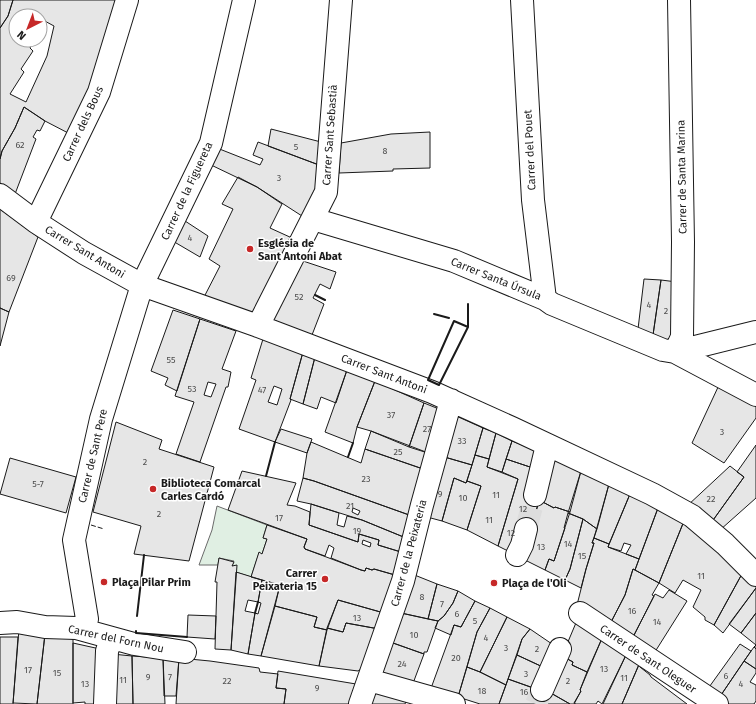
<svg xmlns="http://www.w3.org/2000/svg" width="756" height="704" font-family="'Fira Sans',sans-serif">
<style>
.green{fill:#e0efe3;stroke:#6a6a6a}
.building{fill:#e6e6e6;stroke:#1a1a1a;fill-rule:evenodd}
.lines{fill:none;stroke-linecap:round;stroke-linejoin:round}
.minor-tunnel{stroke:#ddd;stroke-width:22;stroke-dasharray:22 11;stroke-linecap:butt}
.minor-casing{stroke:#1a1a1a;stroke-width:24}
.minor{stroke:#fff;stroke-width:22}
.fence{stroke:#1a1a1a;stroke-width:1;stroke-dasharray:5 2;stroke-linecap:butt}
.wall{stroke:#1a1a1a;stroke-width:2}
.poi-dot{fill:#c62828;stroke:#fff;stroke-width:1.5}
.labels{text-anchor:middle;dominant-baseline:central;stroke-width:3;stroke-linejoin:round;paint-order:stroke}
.number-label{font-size:9px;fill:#4d4d4d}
.street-label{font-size:11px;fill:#1a1a1a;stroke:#fff}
.poi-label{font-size:11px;font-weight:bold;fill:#1a1a1a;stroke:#fff;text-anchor:start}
</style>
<rect width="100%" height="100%" fill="#fff"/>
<path class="green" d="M 217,506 L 267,525 L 263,538 L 267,539 L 262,554 L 259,553 L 251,577 L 236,572 L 232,566 L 234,561 L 219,558 L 218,565 L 199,565 L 212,530 Z"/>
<path class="building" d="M 0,0 L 13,0 L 8,16 L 0,28 Z
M 13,0 L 118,0 L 90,95 L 72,135 L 45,121 L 24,107 L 15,128 L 2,151 L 0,159 L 0,28 L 8,16 ZM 16,16 L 40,16 L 40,21 L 41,19 L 54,26 L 47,56 L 26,102 L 10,94 L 24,72 L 21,69 L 33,51 L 30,48 L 33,40 L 16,40 Z
M 24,107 L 45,121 L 40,131 L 37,130 L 33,137 L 36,139 L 15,194 L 0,183 L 0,159 L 2,151 L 15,128 Z
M 271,129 L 321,142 L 319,165 L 268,146 Z
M 430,132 L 430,168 L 393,169 L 393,171 L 339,173 L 341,143 L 391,134 Z
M 258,142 L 319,165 L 317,185 L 302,216 L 257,187 L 209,164 L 217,148 L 260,165 L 263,159 L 253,155 Z
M 238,177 L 257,187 L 282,204 L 270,228 L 292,238 L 253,315 L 203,299 L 220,266 L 209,259 L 233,209 L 222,204 Z
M 0,209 L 38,237 L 9,312 L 0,308 Z
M 182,219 L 208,236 L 200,257 L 171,240 Z
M 303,261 L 336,272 L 330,289 L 320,284 L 313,298 L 324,304 L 312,335 L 273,320 Z
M 644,279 L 661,280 L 653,335 L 638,329 Z
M 661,280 L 677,282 L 674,343 L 653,335 Z
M 0,308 L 9,312 L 0,346 Z
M 173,310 L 200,319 L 177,391 L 165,385 L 168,378 L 151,371 Z
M 200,319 L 236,331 L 222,369 L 231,372 L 228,387 L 226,387 L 200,462 L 176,454 L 194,402 L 175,396 ZM 208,382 L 216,384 L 211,397 L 204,395 Z
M 263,339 L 303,352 L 290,399 L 291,400 L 275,442 L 239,429 L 256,380 L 251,378 ZM 274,386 L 282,389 L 277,405 L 268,402 Z
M 303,352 L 315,357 L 303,404 L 290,399 Z
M 315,357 L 347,370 L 336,403 L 321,397 L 317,409 L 303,404 Z
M 347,370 L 375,381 L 357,427 L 353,443 L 325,432 Z
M 375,381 L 424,403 L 409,447 L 371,431 L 357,427 Z
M 719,385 L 756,403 L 756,418 L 724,463 L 692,443 Z
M 424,403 L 444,411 L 431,454 L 409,447 Z
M 454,415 L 483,428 L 472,465 L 441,456 Z
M 116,422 L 162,440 L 159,449 L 214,467 L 189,561 L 134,554 L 141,526 L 93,512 Z
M 483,428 L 496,433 L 489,459 L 475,455 Z
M 281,429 L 312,439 L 307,453 L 275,442 Z
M 371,431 L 431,454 L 426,470 L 365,449 Z
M 496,433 L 512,441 L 502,472 L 487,467 Z
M 512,441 L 540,452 L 536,469 L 506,459 Z
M 311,442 L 361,463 L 365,449 L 426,470 L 412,516 L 314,481 L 303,478 L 307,453 Z
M 756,445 L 756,498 L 720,530 L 711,523 L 744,477 L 737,472 Z
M 475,455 L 489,459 L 487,467 L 518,479 L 498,546 L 467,530 L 481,486 L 467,481 Z
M 441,456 L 472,465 L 466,483 L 454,478 L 442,521 L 427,517 Z
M 550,457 L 581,471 L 570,512 L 555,507 L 554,508 L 539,500 Z
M 10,458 L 76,477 L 66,513 L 0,494 Z
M 506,459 L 536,469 L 540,497 L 531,531 L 510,552 L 498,546 L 518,479 L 502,472 Z
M 730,466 L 744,477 L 711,523 L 687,506 Z
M 242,471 L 296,483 L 287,505 L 295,506 L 310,512 L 309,525 L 358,542 L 359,534 L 379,540 L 378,545 L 401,552 L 395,575 L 374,569 L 372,570 L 366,568 L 365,571 L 361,570 L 331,558 L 334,548 L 329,545 L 325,556 L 305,549 L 304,547 L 307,539 L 228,510 ZM 363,540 L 371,543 L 370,547 L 362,544 Z
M 581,471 L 609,484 L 597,529 L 583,519 L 568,513 Z
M 303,478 L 314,481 L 412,516 L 406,538 L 362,520 L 311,504 L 297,501 ZM 353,508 L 360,511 L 358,515 L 352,512 Z
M 454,478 L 466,483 L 467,481 L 481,486 L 467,530 L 442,521 Z
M 609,484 L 630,494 L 609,544 L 594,538 Z
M 630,494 L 658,508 L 639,559 L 626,554 L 631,545 L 624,543 L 621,551 L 608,547 Z
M 539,500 L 554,508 L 555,507 L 570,512 L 554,561 L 549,559 L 545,570 L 523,559 Z
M 311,504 L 339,513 L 337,525 L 344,527 L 347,516 L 362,520 L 406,538 L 401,552 L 378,545 L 379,540 L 359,534 L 358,542 L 309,525 Z
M 658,508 L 684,521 L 659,583 L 635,570 Z
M 568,513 L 583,519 L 570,569 L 565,580 L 545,570 L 549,559 L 554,561 L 565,528 L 564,528 Z
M 583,519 L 597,529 L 592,543 L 594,543 L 586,569 L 581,588 L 565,580 L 570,569 Z
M 684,521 L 743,572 L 714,625 L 705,620 L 705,617 L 693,607 L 701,590 L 683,580 L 675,593 L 659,583 Z
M 267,525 L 307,539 L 304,547 L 305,549 L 361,570 L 365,571 L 366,568 L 372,570 L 374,569 L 395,575 L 384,613 L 338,600 L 327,630 L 314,627 L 317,617 L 275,606 L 280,585 L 251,577 L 259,552 L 262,554 L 267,539 L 263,538 Z
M 594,538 L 609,544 L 608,547 L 639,559 L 635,570 L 633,569 L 625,595 L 609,626 L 577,605 L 586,569 L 594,543 L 592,543 Z
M 219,558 L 234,562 L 232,566 L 237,565 L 231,650 L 215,649 L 217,582 L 215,582 Z
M 633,569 L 659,583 L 652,595 L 654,596 L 631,641 L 609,626 L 625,595 Z
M 236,572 L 262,580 L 258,602 L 248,600 L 245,611 L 255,613 L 248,654 L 231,650 Z
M 743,572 L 756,584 L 756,588 L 723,633 L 714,625 Z
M 412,574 L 437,584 L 428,619 L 401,613 Z
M 262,580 L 280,585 L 261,656 L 248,654 L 255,613 L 258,614 L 261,603 L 258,602 Z
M 437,584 L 458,591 L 453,603 L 444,616 L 438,621 L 428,619 Z
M 756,588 L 756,613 L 741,633 L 729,624 Z
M 669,590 L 687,601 L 653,655 L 631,641 L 655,594 L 663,598 Z
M 458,591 L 475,601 L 461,627 L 454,625 L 451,635 L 435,628 L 438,621 L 444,616 L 453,603 Z
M 338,600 L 384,613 L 379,629 L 346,623 L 343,632 L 327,628 Z
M 475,601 L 490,608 L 477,632 L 458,697 L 430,691 L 454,625 L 461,627 Z
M 275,606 L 317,617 L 314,627 L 327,630 L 319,666 L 261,656 Z
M 490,608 L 507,617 L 480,672 L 467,667 L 477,632 Z
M 401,613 L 438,621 L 427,652 L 424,652 L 424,654 L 393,643 Z
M 756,613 L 756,649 L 754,647 L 756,645 L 741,633 Z
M 188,615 L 216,616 L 215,639 L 187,637 Z
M 507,617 L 530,629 L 522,639 L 506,685 L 480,672 Z
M 578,618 L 603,636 L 587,672 L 572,665 L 573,662 L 562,656 Z
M 346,623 L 379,629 L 366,666 L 358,671 L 319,666 L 327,628 L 343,632 Z
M 19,629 L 45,634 L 37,704 L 13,703 Z
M 530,629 L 552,644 L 545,668 L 517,655 L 522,639 Z
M 45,634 L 73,639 L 73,704 L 37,704 Z
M 603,636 L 627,653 L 602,704 L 598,701 L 596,704 L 576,704 L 574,703 L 581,691 L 580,690 Z
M 0,637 L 18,637 L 13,704 L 0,704 Z
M 73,643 L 100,649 L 97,704 L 85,704 L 85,702 L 73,703 Z
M 393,643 L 424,654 L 412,686 L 380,675 Z
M 740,644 L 751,651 L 719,698 L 707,690 Z
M 754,647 L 756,649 L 756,669 L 744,661 Z
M 627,653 L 640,662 L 622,704 L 603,704 Z
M 112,654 L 132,656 L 133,704 L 114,704 Z
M 517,655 L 545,668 L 533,688 L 508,679 Z
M 132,656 L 163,658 L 165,704 L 133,704 Z
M 562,656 L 573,662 L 572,665 L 587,672 L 580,690 L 581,691 L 574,704 L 570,704 L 549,692 Z
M 163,658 L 179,658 L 176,696 L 164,696 Z
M 179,658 L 210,661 L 259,668 L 260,672 L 278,674 L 276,688 L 286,689 L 284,704 L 176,704 Z
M 641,660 L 644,662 L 640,667 L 650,675 L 651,677 L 687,704 L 622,704 Z
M 744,661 L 756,669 L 756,673 L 750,682 L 756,685 L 756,701 L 754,704 L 729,704 L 719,698 Z
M 467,667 L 480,672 L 506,685 L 499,704 L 480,704 L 458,697 Z
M 278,671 L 356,684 L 355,704 L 284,704 L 286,689 L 276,688 Z
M 508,679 L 548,693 L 544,704 L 499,704 Z
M 374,688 L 407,699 L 405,704 L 367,704 Z
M 549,692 L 570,704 L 544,704 Z"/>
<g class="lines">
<path class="minor-tunnel" d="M 526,529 L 535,495
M 536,704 L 542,690"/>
<defs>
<path id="minor" d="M 522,0 L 533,200 L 545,299
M 0,195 L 36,222 L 84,253 L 142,285 L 258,326 L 432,392 L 512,428 L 652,494 L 692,516 L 725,544 L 756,575
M 313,219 L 454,261 L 545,299 L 552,304 L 663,350 L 675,352 L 756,395
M 36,222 L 99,92 L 127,0
M 258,326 L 326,192 L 341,0
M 675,352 L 682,337 L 683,242 L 679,0
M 675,352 L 756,332
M 535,495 L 547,445
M 517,555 L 522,545 L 526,529
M 580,613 L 717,704
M 0,623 L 17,622 L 45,627 L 76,628 L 134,644 L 185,652
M 84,630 L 87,619 L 74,540 L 101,419 L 142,285 L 211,143 L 244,0
M 369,680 L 454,704
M 542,690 L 560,649
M 105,704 L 107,651 L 111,639
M 360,704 L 403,581 L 422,505 L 451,400"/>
</defs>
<use href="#minor" class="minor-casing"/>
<use href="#minor" class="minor"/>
<path class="fence" d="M 91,525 L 104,529"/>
<path class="wall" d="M 315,295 L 325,300
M 434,314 L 449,318
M 454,321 L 468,327 L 439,385 L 428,380 Z
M 468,327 L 468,304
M 348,457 L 353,443
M 266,476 L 275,442
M 255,613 L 258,602
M 137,616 L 144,555
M 136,631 L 136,633 L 187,637"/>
</g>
<g class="poi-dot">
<circle cx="250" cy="249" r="4"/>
<circle cx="153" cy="489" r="4"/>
<circle cx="325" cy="579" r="4"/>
<circle cx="104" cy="582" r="4"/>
<circle cx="494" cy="583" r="4"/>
</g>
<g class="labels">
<g class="number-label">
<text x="20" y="145">62</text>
<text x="296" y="147">5</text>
<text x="385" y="151">8</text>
<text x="279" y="178">3</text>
<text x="190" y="238">4</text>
<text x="11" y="278">69</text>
<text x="299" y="297">52</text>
<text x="649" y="305">4</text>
<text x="666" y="311">2</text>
<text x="171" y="360">55</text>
<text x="192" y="389">53</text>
<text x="262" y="390">47</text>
<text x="391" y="415">37</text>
<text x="427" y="429">27</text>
<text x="722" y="432">3</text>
<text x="462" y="441">33</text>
<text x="398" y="452">25</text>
<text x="145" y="462">2</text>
<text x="366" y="479">23</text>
<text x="38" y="484">5-7</text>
<text x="440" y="494">9</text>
<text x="496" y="495">11</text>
<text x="463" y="498">10</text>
<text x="711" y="499">22</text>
<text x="350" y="506">21</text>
<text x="523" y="509">12</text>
<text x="159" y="514">2</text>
<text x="279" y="518">17</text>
<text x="489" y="520">11</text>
<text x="357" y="531">19</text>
<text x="511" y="533">12</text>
<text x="568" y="544">14</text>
<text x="541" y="547">13</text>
<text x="582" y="556">15</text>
<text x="701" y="576">11</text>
<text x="422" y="597">8</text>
<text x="442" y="604">7</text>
<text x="632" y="611">16</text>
<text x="457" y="614">6</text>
<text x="357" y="618">13</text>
<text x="475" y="621">5</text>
<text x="657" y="622">14</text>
<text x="414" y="635">10</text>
<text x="486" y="638">4</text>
<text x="506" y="648">3</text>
<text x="537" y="649">2</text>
<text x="456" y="658">20</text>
<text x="402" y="664">24</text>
<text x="604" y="669">13</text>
<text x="28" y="670">17</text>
<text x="57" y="673">15</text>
<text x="526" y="674">3</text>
<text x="726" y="676">6</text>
<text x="148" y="677">9</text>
<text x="170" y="677">7</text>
<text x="624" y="678">11</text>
<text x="123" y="680">11</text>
<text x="227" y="681">22</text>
<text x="568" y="681">2</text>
<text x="85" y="684">13</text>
<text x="741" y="684">4</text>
<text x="317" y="688">9</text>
<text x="482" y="691">18</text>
<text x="524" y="692">16</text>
</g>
<g class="street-label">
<text transform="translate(83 124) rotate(-65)">Carrer dels Bous</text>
<text transform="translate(330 135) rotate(-86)">Carrer Sant Sebastià</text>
<text transform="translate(530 150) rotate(-93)">Carrer del Pouet</text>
<text transform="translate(682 177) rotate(-91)">Carrer de Santa Marina</text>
<text transform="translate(187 191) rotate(-65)">Carrer de la Figuereta</text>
<text transform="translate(85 252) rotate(31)">Carrer Sant Antoni</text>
<text transform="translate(496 279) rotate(22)">Carrer Santa Úrsula</text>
<text transform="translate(384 374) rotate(21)">Carrer Sant Antoni</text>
<text transform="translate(93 456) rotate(-77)">Carrer de Sant Pere</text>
<text transform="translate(409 553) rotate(-75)">Carrer de la Peixateria</text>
<text transform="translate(116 639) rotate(12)">Carrer del Forn Nou</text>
<text transform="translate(648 659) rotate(34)">Carrer de Sant Oleguer</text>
</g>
<g class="poi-label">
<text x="258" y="243">Església de<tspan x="258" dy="13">Sant Antoni Abat</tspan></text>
<text x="161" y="483">Biblioteca Comarcal<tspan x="161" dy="13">Carles Cardó</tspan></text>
<text x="317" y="573" text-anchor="end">Carrer<tspan x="317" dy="13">Peixateria 15</tspan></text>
<text x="112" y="582">Plaça Pilar Prim</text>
<text x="502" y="583">Plaça de l'Oli</text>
</g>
</g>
<g transform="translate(28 28) rotate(222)"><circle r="19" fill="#ffffff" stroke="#a3a3a3"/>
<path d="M0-3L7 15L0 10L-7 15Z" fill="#c62828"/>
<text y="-6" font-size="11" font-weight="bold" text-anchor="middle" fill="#1a1a1a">N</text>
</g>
</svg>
